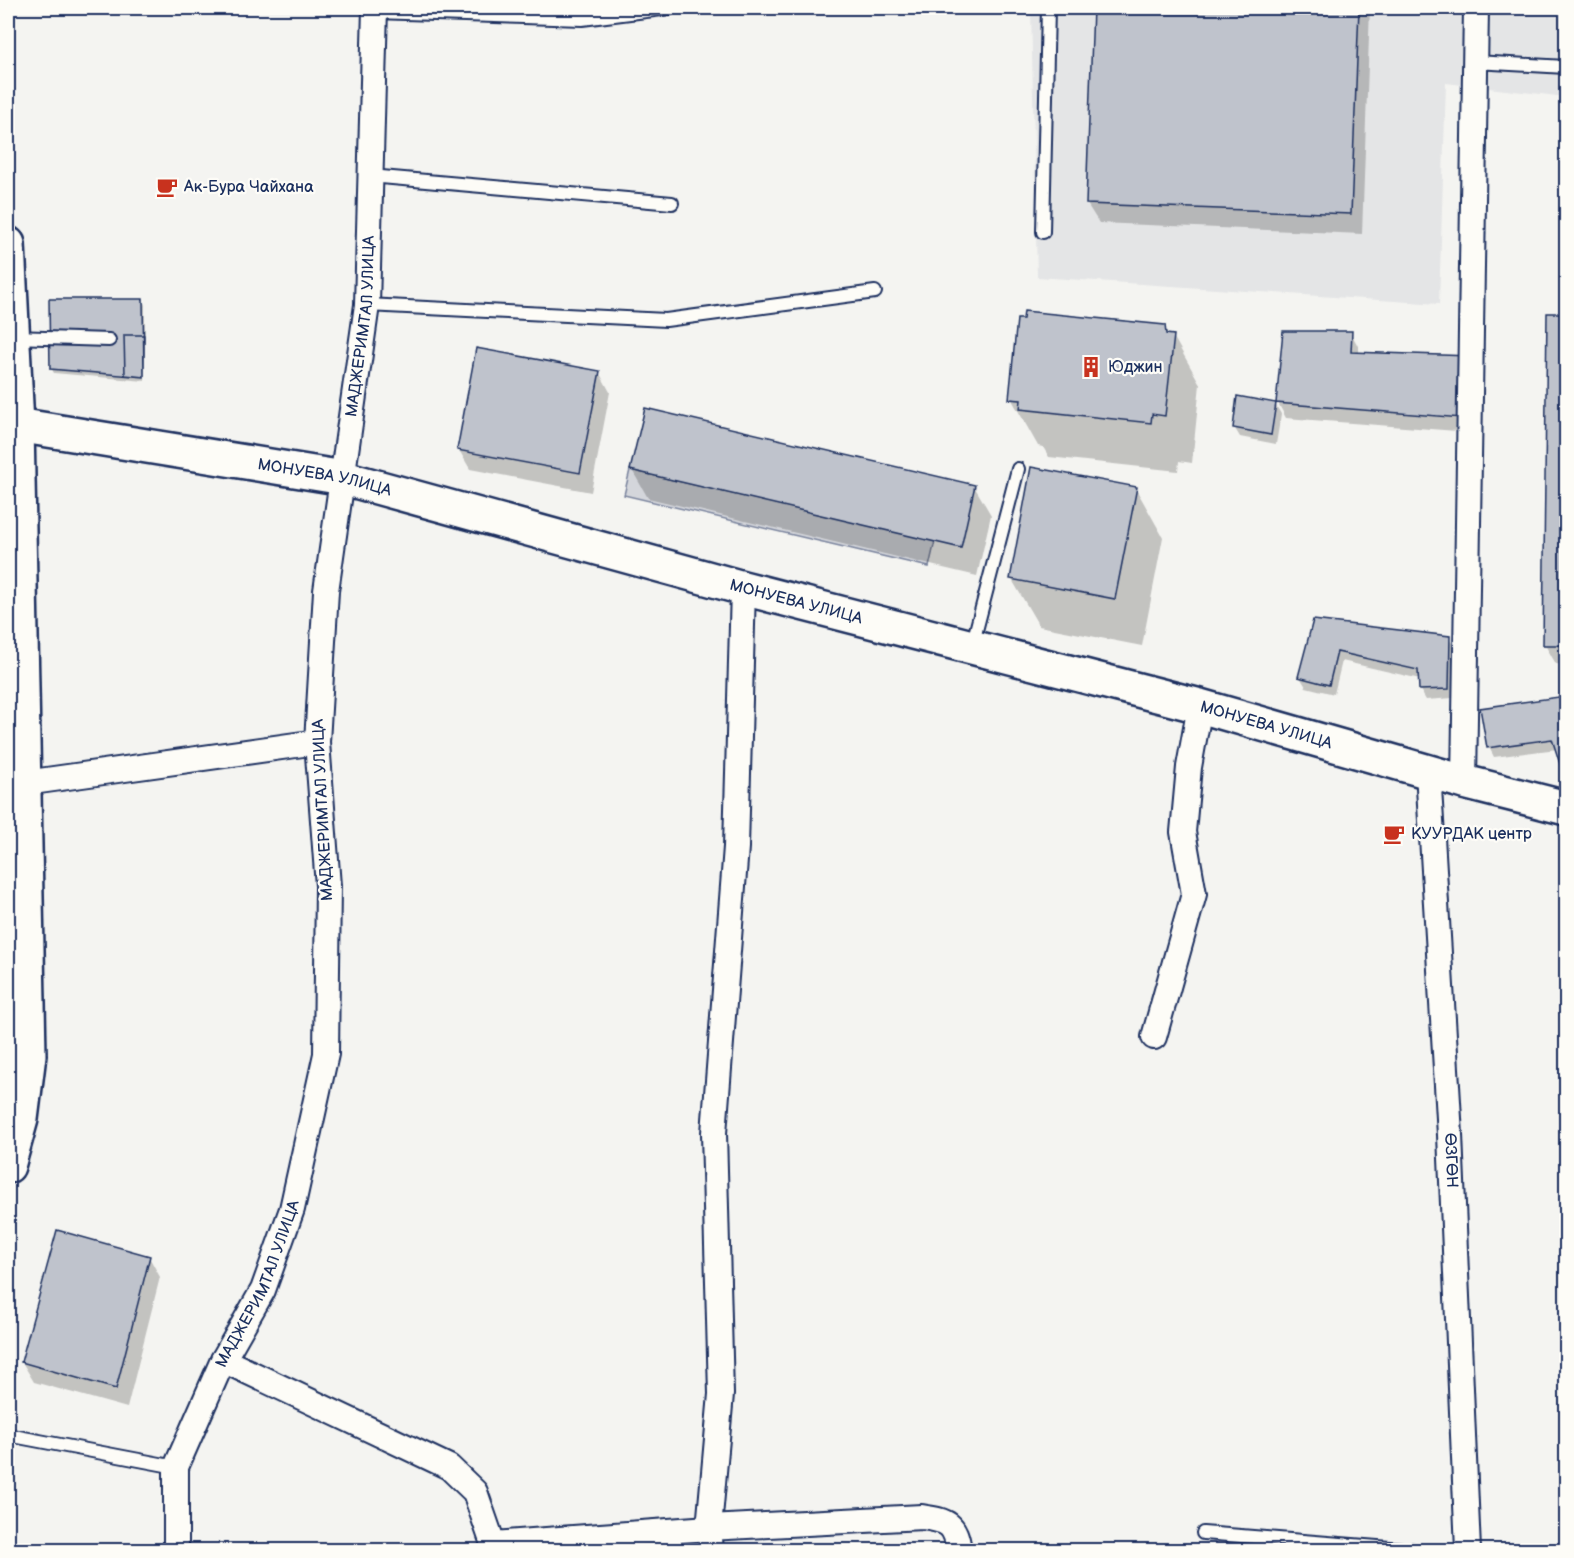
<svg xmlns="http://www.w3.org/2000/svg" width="1574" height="1558" font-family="'Balsamiq Sans',sans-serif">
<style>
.built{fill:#e4e5e6}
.green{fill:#d4d6db;stroke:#78829c;stroke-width:1.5}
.shadow{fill:#0003}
.building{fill:#bfc3cc;stroke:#1b2f5e;stroke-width:1.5}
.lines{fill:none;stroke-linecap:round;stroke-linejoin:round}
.lane-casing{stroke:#1b2f5e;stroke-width:16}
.street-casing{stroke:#1b2f5e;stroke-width:28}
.secondary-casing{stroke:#1b2f5e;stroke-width:38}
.lane{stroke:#fdfcf7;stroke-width:12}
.street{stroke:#fdfcf7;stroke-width:24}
.secondary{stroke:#fdfcf7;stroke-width:33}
.labels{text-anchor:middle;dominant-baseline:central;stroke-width:4.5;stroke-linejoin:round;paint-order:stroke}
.poi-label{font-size:16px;fill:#1b2f5e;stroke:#fdfcf7;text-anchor:start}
.street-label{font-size:16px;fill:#1b2f5e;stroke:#fdfcf7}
</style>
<rect width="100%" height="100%" fill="#f4f4f1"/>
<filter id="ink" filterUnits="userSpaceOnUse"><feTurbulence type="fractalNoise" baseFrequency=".0167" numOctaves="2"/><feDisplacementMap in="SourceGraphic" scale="12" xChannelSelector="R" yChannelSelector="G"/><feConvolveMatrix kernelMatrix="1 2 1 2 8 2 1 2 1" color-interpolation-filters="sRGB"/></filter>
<g filter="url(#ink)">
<path class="built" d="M 1031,8 L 1566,8 L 1566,97 L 1446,83 L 1439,304 L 1037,277 Z"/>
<path class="green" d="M 630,470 L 935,541 L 929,567 L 624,495 Z"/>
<path class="shadow" d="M 1095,8 L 1370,8 L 1362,234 L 1099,223 L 1087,204 Z
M 143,300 L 145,305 L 145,381 L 54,373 L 51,368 Z
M 1549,314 L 1566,314 L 1566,665 L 1556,664 L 1545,645 Z
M 1164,326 L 1169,336 L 1173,336 L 1200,384 L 1192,463 L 1179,461 L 1178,471 L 1049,457 L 1043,447 L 1038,446 L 1011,398 Z
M 1351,333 L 1359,348 L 1359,354 L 1470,358 L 1470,432 L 1286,418 L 1278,403 Z
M 599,372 L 610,392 L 591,492 L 470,469 L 459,450 Z
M 1275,404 L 1281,414 L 1276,444 L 1240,437 L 1234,427 Z
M 632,470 L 974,486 L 991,515 L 977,576 L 648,498 Z
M 1136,489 L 1163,537 L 1142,646 L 1039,626 L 1011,578 Z
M 1314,621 L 1449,638 L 1455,648 L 1453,698 L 1426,700 L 1420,690 L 1420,679 L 1342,661 L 1334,694 L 1306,687 L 1300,677 Z
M 1566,697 L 1566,774 L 1557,749 L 1494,757 L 1489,747 L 1481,709 Z
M 149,1257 L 160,1277 L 127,1408 L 34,1382 L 22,1362 Z"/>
<path class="building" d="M 1093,8 L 1359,8 L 1351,214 L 1086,204 Z
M 49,299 L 143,299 L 144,377 L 50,369 Z
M 1024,311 L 1165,325 L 1166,334 L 1174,335 L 1165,416 L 1152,414 L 1151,423 L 1020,409 L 1021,400 L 1009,399 L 1017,319 L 1023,319 Z
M 1547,313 L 1566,313 L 1566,645 L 1543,645 Z
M 1283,331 L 1352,331 L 1351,352 L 1471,356 L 1462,418 L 1276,403 Z
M 124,335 L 144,335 L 144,377 L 125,375 Z
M 476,348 L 600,371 L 580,473 L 457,450 Z
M 1237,396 L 1276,403 L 1271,435 L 1233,428 Z
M 645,408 L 975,485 L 961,548 L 630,470 Z
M 1031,467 L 1137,487 L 1115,599 L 1010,579 Z
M 1313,620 L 1450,636 L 1449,689 L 1419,690 L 1418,670 L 1337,652 L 1329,685 L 1298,677 Z
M 1566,696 L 1566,769 L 1562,770 L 1552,739 L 1487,748 L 1480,708 Z
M 57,1230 L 150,1256 L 116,1389 L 21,1362 Z"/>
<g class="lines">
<defs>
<path id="lane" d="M 375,12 L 582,19 L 670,8
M 1475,62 L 1566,67
M 370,176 L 672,203
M 1043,232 L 1048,8
M 367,305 L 666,320 L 875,292
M 13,337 L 109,340
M 972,646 L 1018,469
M 8,1435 L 176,1467
M 1203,1533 L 1415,1550"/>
<g id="street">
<path id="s1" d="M 1428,771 L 1450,1135 L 1468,1550"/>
<path d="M 1464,782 L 1476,8"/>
<path d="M 25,783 L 317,742"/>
<path d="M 1154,1037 L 1194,894 L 1183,832 L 1189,767 L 1200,706"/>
<path d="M 223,1360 L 449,1467 L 475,1492 L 493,1544 L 493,1550"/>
<path d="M 493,1544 L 709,1528 L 922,1517 C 948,1521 955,1523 959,1550"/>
<path id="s2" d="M 176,1550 L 176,1467 L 223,1360 L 263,1290 L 292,1209 L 326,1054 L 328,886 L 317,742 L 326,591 L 367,305 L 375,8"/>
<path d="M 711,1550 L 709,1528 L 721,1394 L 714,1133 L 736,847 L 743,588"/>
</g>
<g id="secondary">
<path d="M 8,244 L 17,425 L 29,1055 L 21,1119 L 8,1166"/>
<path id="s3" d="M 17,425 L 344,478 L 743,588 L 1200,706 L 1464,782 L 1566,808"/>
</g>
</defs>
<use href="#lane" class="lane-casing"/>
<use href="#street" class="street-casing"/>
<use href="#secondary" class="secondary-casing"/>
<use href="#lane" class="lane"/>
<use href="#street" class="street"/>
<use href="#secondary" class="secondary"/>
</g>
</g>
<defs>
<symbol id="cafe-bare" viewBox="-9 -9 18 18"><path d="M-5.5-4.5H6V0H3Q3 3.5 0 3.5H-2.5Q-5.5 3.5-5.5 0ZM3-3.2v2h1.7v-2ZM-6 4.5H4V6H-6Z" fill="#c8321e" stroke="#fdfcf7" stroke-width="2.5" paint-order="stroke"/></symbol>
<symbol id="building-bare" viewBox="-9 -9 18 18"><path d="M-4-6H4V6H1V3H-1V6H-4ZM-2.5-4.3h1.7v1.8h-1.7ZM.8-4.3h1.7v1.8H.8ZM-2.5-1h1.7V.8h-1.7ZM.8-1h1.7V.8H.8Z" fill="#c8321e" stroke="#fdfcf7" stroke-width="2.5" paint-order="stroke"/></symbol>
</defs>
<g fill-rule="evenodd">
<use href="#cafe-bare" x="152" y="172" width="30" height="30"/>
<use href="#building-bare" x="1076" y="352" width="30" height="30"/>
<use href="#cafe-bare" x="1379" y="819" width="30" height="30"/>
</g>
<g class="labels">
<g class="poi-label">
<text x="184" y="187">Ак-Бура Чайхана</text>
<text x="1108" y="367">Юджин</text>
<text x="1411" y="834">КУУРДАК центр</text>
</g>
<g class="street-label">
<text stroke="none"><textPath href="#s2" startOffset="1256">МАДЖЕРИМТАЛ УЛИЦА</textPath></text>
<text stroke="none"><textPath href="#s3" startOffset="312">МОНУЕВА УЛИЦА</textPath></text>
<text stroke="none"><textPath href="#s3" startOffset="800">МОНУЕВА УЛИЦА</textPath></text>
<text stroke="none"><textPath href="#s3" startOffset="1286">МОНУЕВА УЛИЦА</textPath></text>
<text transform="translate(323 810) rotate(-93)">МАДЖЕРИМТАЛ УЛИЦА</text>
<text stroke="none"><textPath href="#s1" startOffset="390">ӨЗГӨН</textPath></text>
<text stroke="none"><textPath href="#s2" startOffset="284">МАДЖЕРИМТАЛ УЛИЦА</textPath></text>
</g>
</g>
<rect width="1574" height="1558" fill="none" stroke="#fdfcf7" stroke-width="30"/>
<rect x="15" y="15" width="1544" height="1528" fill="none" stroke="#1b2f5e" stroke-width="2" filter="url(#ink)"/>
</svg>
